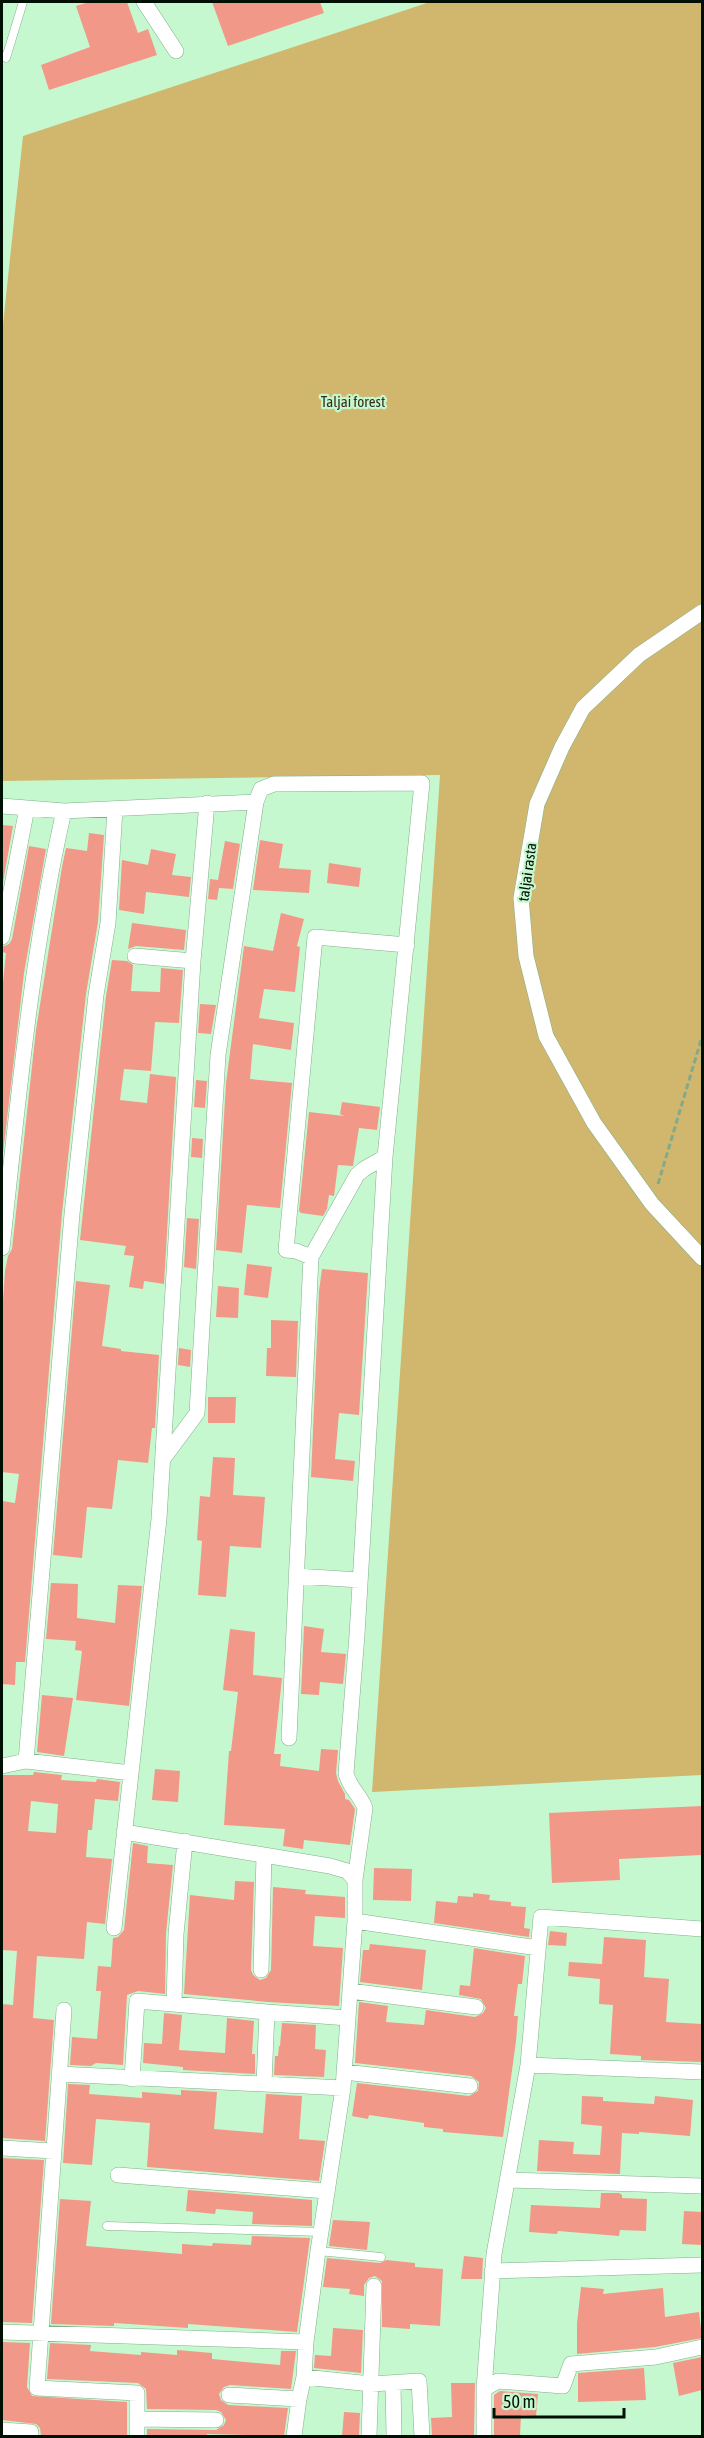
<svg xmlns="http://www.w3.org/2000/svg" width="704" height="2438" font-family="'Asap Condensed',sans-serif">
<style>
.green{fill:#d1b76d}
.building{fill:#f29888;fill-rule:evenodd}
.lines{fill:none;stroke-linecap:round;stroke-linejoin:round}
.lane-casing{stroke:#80af8a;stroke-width:9}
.street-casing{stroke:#80af8a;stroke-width:16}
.path{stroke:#83a98b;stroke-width:3;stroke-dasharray:6 3;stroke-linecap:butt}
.lane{stroke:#fff;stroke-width:8}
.street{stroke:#fff;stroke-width:15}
.labels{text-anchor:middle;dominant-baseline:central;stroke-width:4.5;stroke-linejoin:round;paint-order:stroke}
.park-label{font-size:15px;fill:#352e1a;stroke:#c6f8d0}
.street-label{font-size:15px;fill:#011004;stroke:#c6f8d0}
</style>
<rect width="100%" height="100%" fill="#c6f8d0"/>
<path class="green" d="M 430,2 L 702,2 L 702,1775 L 372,1792 L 440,775 L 2,781 L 2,334 L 23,136 Z"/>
<path class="building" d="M 89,2 L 127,2 L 138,33 L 148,29 L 157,55 L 49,90 L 41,65 L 90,47 L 76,6 Z
M 212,2 L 320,2 L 324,13 L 228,46 Z
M 2,825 L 13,826 L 2,888 Z
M 89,833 L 104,835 L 98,922 L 86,994 L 62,1213 L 25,1662 L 16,1662 L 15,1685 L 2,1684 L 2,1501 L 15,1503 L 19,1474 L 2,1472 L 2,1315 L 5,1271 L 8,1256 L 12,1249 L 36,1030 L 62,867 L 66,848 L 87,851 Z
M 260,840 L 283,844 L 279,868 L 311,870 L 309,893 L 253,890 Z
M 225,841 L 240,844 L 233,889 L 219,888 L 217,900 L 208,899 L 210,879 L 218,880 Z
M 29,846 L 46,849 L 24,973 L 2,1162 L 2,992 L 6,953 L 2,952 L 2,947 L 9,944 L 12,939 Z
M 151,849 L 176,854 L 172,875 L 191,877 L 189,897 L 146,892 L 144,914 L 119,910 L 122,860 L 148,865 Z
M 329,863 L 361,868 L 359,887 L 327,883 Z
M 281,913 L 304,919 L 297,946 L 300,947 L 295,992 L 264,989 L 259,1018 L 294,1023 L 291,1050 L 253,1044 L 250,1079 L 292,1083 L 280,1208 L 247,1205 L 242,1253 L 216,1250 L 226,1083 L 244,946 L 273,951 Z
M 132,923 L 186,930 L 184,950 L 136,946 L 128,949 Z
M 112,960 L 127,961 L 133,965 L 131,991 L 160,992 L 161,968 L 183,970 L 179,1023 L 155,1022 L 151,1071 L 124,1069 L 120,1100 L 147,1103 L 150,1074 L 176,1077 L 164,1284 L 144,1281 L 143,1289 L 129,1287 L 134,1256 L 124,1255 L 126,1246 L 80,1240 L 106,996 Z
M 200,1004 L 216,1005 L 211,1034 L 198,1033 Z
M 196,1080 L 207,1081 L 205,1108 L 194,1107 Z
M 342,1102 L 380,1107 L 377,1130 L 359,1128 L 353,1166 L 338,1165 L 334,1196 L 329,1195 L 327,1209 L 323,1216 L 301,1213 L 299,1211 L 309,1112 L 344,1116 L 340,1114 Z
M 192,1138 L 203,1139 L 202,1158 L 191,1157 Z
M 187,1218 L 199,1219 L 196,1269 L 184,1267 Z
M 247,1264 L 272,1267 L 268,1298 L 244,1295 Z
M 322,1269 L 368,1273 L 359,1415 L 339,1413 L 335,1459 L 355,1461 L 353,1481 L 311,1477 L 319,1291 Z
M 76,1281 L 110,1285 L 102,1346 L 121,1349 L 121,1351 L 159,1355 L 155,1428 L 152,1428 L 148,1463 L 118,1460 L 112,1509 L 87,1507 L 82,1558 L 53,1555 Z
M 218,1286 L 239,1288 L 238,1318 L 216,1317 Z
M 271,1320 L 298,1321 L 296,1377 L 266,1376 L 267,1348 L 271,1348 Z
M 179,1348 L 191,1350 L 190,1367 L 178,1365 Z
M 208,1397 L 236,1397 L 235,1423 L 208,1423 Z
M 213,1457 L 235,1458 L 233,1495 L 265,1497 L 261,1548 L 230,1546 L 226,1597 L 198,1595 L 202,1541 L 197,1540 L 200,1496 L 210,1497 Z
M 51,1583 L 78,1584 L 77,1618 L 115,1623 L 118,1585 L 142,1586 L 129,1706 L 76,1700 L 82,1651 L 75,1650 L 76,1641 L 46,1639 Z
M 304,1626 L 324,1629 L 321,1652 L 346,1654 L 343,1684 L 320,1682 L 319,1695 L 301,1694 Z
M 230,1629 L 255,1632 L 253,1675 L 282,1678 L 274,1754 L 281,1754 L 280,1766 L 319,1771 L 321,1749 L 338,1750 L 336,1773 L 338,1781 L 345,1794 L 345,1799 L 349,1800 L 355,1809 L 350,1845 L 304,1840 L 303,1849 L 283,1846 L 285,1829 L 224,1825 L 229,1751 L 231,1751 L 238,1692 L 223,1690 Z
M 42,1695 L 73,1698 L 64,1756 L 37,1752 Z
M 155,1769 L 180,1771 L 178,1802 L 152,1800 Z
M 34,1772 L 62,1775 L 61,1780 L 96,1782 L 97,1779 L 120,1782 L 118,1801 L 95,1799 L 92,1830 L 88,1830 L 86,1857 L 112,1859 L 105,1924 L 87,1922 L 84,1959 L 37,1956 L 33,2018 L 54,2020 L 45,2141 L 2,2138 L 2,2004 L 13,2005 L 17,1951 L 2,1950 L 2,1775 L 33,1775 ZM 31,1801 L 58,1804 L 56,1833 L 28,1831 Z
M 702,1806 L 702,1855 L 619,1859 L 620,1880 L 552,1883 L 549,1813 Z
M 133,1843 L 148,1846 L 147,1863 L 173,1865 L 166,1933 L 165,1994 L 138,1991 L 127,1995 L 123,2065 L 96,2063 L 91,2066 L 70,2065 L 72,2037 L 97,2039 L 101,1991 L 96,1991 L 98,1966 L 111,1967 L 113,1938 L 118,1937 L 124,1930 Z
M 374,1868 L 412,1869 L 411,1901 L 373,1900 Z
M 235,1881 L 254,1882 L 251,1970 L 253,1975 L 260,1980 L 266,1978 L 271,1970 L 273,1887 L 306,1890 L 305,1894 L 345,1897 L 345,1918 L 315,1916 L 313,1946 L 343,1948 L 339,2006 L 268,2002 L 184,1994 L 190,1895 L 234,1900 Z
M 473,1893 L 490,1895 L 489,1900 L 511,1902 L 511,1906 L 526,1907 L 524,1928 L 530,1929 L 529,1937 L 434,1923 L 436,1901 L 457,1903 L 458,1896 L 473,1897 Z
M 550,1931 L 567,1933 L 566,1946 L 548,1945 Z
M 604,1937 L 646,1940 L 644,1977 L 669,1979 L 666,2022 L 702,2024 L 701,2062 L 641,2060 L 641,2056 L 610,2054 L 613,2005 L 599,2004 L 600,1979 L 568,1976 L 569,1962 L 602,1964 Z
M 370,1944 L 426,1950 L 422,1990 L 360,1982 L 363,1950 L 369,1950 Z
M 474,1948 L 525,1956 L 522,1984 L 518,1984 L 514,2016 L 518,2016 L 516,2041 L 503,2137 L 443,2132 L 443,2129 L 424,2127 L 424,2123 L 369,2115 L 368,2119 L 352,2116 L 357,2083 L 469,2096 L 478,2091 L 479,2082 L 471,2076 L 355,2063 L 359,2002 L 388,2006 L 386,2022 L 424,2025 L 426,2010 L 475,2017 L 483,2013 L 486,2008 L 481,1999 L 459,1995 L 460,1985 L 470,1986 Z
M 164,2013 L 182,2015 L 179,2050 L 225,2053 L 227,2018 L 254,2021 L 252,2054 L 255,2054 L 255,2074 L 183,2070 L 183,2067 L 143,2063 L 144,2043 L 162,2044 Z
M 282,2023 L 316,2025 L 315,2049 L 326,2050 L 324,2077 L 274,2075 L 275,2056 L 278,2056 L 279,2046 L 280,2046 Z
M 68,2084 L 90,2085 L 89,2094 L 142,2098 L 142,2092 L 181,2095 L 181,2090 L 217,2092 L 214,2129 L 263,2133 L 266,2094 L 302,2096 L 299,2139 L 325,2141 L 319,2181 L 147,2167 L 150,2123 L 96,2119 L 92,2165 L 63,2163 Z
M 582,2096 L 603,2097 L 603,2101 L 654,2104 L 655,2096 L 693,2100 L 690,2136 L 639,2132 L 639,2134 L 622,2133 L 620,2174 L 537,2171 L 539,2140 L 574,2142 L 573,2154 L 600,2155 L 602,2126 L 581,2124 Z
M 2,2158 L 44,2160 L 32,2323 L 2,2322 Z
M 188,2190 L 312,2200 L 312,2226 L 252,2224 L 253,2212 L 216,2209 L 215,2214 L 186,2211 Z
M 601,2193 L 619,2193 L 622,2195 L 622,2198 L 647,2199 L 646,2231 L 620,2230 L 619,2236 L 558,2231 L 557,2234 L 529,2232 L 531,2205 L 600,2208 Z
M 60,2199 L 91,2201 L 86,2246 L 182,2254 L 182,2244 L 212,2246 L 213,2243 L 251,2245 L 252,2236 L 310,2238 L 297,2332 L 188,2324 L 188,2328 L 114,2323 L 114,2326 L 51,2324 Z
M 684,2211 L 702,2212 L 702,2245 L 682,2244 Z
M 333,2220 L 370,2222 L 367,2250 L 329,2246 Z
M 464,2256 L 483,2258 L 482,2279 L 461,2279 Z
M 327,2258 L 380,2263 L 386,2260 L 415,2263 L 415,2267 L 443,2269 L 440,2326 L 410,2324 L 410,2329 L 382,2327 L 382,2281 L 375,2276 L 369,2278 L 364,2285 L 364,2296 L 349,2294 L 350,2289 L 323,2287 Z
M 581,2287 L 604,2289 L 603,2294 L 663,2288 L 665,2317 L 699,2312 L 702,2338 L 655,2347 L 577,2354 L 577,2323 Z
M 333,2328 L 363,2330 L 361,2373 L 314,2368 L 315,2355 L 331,2356 Z
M 2,2342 L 30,2343 L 27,2387 L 32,2396 L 127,2402 L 127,2436 L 41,2436 L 40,2428 L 36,2424 L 2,2420 Z
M 50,2343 L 91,2345 L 90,2351 L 141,2355 L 141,2352 L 177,2355 L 177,2350 L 212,2353 L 212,2359 L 280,2365 L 281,2351 L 296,2351 L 291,2389 L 230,2385 L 224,2387 L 219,2394 L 221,2400 L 228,2405 L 288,2408 L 284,2436 L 207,2434 L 207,2436 L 147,2436 L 147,2429 L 216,2430 L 224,2425 L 226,2420 L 221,2412 L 216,2410 L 147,2409 L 146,2389 L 138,2383 L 47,2379 Z
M 702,2357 L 702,2390 L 679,2396 L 673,2363 Z
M 644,2368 L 646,2400 L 578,2402 L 578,2373 Z
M 451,2383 L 475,2383 L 474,2436 L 432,2436 L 431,2418 L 452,2417 Z
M 500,2391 L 538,2394 L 536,2416 L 521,2415 L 520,2436 L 494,2436 L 494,2395 Z
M 344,2412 L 360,2413 L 359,2436 L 342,2436 Z"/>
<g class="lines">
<defs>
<path id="lane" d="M 2,56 L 6,58 L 23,2
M 107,2226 L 321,2232
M 318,2251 L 381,2257"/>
<path id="street" d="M 144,2 L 176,51
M 702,612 L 639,655 L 583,708 L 562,747 L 537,804 L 521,898 L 526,956 L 546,1036 L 594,1123 L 652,1204 L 702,1258
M 256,802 L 261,789 L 274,784 L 422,783 L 385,1157 L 357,1635 L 346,1773 C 349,1788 360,1794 365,1808 L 355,1880
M 2,806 L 64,811 L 256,802 L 218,1055 L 197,1413 L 163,1459
M 2,937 L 27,808
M 135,956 L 193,961
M 2,1248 C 18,1102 31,955 64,811
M 311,1257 L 296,1251 L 286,1250 L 315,937 L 407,945
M 296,1576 L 360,1580
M 289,1738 L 311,1257 L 357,1175 L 364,1169 L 385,1157
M 26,1761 L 72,1214 L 96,995 L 108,923 L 115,809
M 2,1766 L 26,1761 L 131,1773
M 124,1832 L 330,1866 L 347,1871 L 355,1880 L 355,1921 L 343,2088 L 318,2251 L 306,2342 L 304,2377 L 299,2399 L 294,2436
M 355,1921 L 538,1948
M 114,1928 L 159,1519 L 193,961 L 207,803
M 261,1970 L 264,1855
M 350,1991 L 476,2007
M 174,2003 L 176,1934 L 185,1841
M 64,2010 L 37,2388 L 137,2393 L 137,2436
M 267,2012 L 348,2018
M 528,2065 L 702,2072
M 344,2072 L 470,2086
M 59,2074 L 343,2088
M 132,2079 L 137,2001 L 267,2012 L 264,2084
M 2,2148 L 54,2151
M 118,2175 L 327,2191
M 507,2180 L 702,2186
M 492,2271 L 702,2265
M 2,2332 L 306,2342
M 304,2377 L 371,2384 L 419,2381 L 422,2436
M 393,2383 L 394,2436
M 484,2389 L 498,2381 L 563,2386 L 571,2364 L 656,2357 L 702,2347
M 229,2395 L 299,2399
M 137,2419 L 216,2420
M 2,2430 L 31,2432 L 31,2436
M 369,2436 L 374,2286
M 484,2436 L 484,2389 L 494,2254 L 528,2065 L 541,1917 L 702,1929"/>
</defs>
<use href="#lane" class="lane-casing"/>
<use href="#street" class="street-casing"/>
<path class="path" d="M 658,1184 L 702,1037"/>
<use href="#lane" class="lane"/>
<use href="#street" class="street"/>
</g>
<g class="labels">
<g class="park-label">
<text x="353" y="401">Taljai forest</text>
</g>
<g class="street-label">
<text transform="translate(527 872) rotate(-82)">taljai rasta</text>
</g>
</g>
<rect width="704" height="2438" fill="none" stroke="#011004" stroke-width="6"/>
<path d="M494 2408v9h130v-9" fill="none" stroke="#011004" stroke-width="3"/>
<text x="503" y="2408" font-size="18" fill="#011004" stroke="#c6f8d0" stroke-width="4.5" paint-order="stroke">50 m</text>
</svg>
